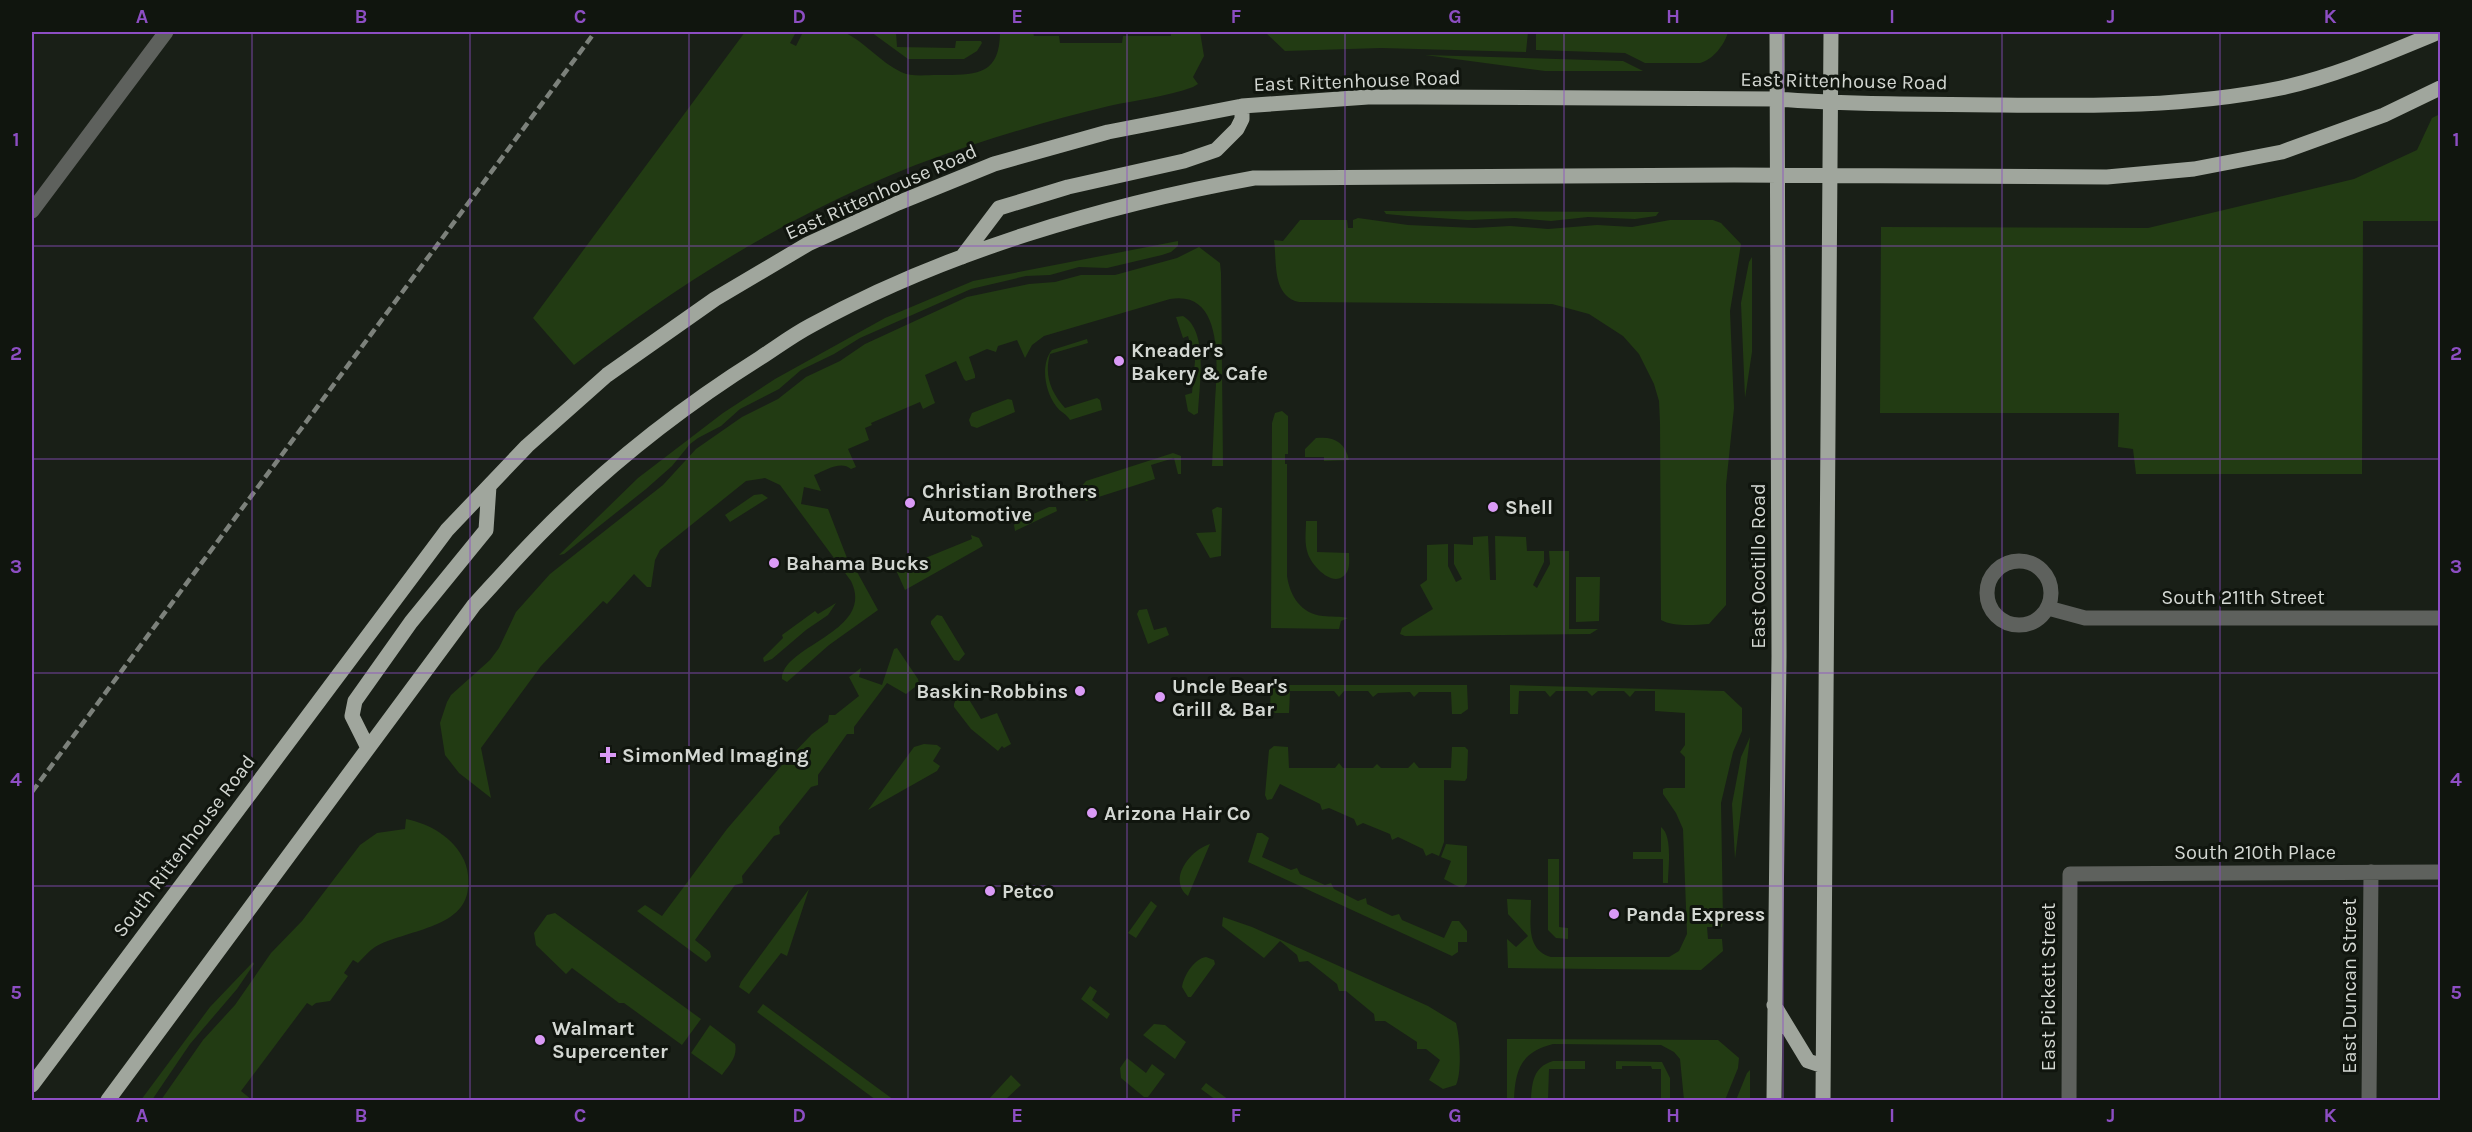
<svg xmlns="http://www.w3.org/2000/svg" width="2472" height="1132" font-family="Karla,sans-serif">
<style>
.green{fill:#223b13}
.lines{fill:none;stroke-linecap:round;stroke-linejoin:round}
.minor{stroke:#5e615d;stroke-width:15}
.major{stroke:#a0a69d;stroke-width:15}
.rail{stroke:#7c817b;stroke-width:4.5;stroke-dasharray:9 4.5;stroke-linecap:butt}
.grid{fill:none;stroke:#8d4ec3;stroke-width:1.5;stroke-opacity:0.55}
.poi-dot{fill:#da9af6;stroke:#10150e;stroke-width:2}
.labels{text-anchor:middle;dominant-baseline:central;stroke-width:6;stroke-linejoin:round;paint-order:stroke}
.street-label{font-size:20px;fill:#d3d7d2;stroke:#10150e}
.poi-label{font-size:20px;font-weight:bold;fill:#d3d7d2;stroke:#10150e;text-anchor:start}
.neatline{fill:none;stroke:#8d4ec3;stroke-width:2}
.grid-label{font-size:20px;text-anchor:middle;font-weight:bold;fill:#8d4ec3}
</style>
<rect width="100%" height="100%" fill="#191f17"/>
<path class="green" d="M 745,32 L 796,32 L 790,43 L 796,46 L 803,32 C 814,31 835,28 844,32 C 865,42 880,62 901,72 C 911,77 926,75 937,75 C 974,75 1000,77 1000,32 L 1033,32 L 1034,36 L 1059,36 L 1060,43 L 1122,43 L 1123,36 L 1171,36 L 1171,32 L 1200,32 L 1204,56 L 1193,77 L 1198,84 L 1193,87 C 1166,97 1136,100 1109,106 C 1062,117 1015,131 969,146 C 825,193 693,272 574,365 L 533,318 Z
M 871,32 L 896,32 L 897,47 L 955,48 L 956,41 L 981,41 L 982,43 L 977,51 L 964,59 L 908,59 Z
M 1265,32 L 1528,32 L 1526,52 L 1381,48 L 1285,51 Z
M 1536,32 L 1728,32 C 1725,44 1713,60 1700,63 L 1645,63 L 1625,53 L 1536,50 Z
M 1425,55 L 1623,61 L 1643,71 L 1545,71 Z
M 2440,114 L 2440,221 L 2363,221 L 2362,474 L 2136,474 L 2133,449 L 2118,447 L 2119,413 L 1880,413 L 1881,227 L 2148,228 L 2354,179 L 2417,150 L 2432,118 Z
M 1384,211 L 1659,212 L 1656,216 L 1635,219 L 1588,217 L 1551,221 L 1515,218 L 1468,220 L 1408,216 L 1386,214 Z
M 1358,218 L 1408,225 L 1475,228 L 1510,226 L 1548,229 L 1597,225 L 1632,227 L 1670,220 L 1713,220 L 1721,223 L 1741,244 L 1730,311 L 1734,408 L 1726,485 L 1726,605 L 1709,624 C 1695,625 1673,627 1661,620 L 1660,423 L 1659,401 L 1654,384 L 1639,354 L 1623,336 L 1589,314 L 1552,304 L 1299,302 C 1272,296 1277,263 1274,240 L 1283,241 L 1300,220 L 1347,220 L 1348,228 L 1353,228 L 1353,220 Z
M 1178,241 L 1178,246 L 1171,252 L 1162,255 L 1107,268 L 1079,267 L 1050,275 L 1026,276 L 971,289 L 860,338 L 834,354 L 801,370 L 779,389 L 740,409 L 721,426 L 698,438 L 690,444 L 672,466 L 646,489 L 564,554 L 559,555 L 638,478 L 723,413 L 775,379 L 885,318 L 973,281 Z
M 1199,247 L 1220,263 L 1221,273 L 1223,466 L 1212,466 C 1213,445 1214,423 1215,401 C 1217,369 1225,289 1170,299 L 1044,336 L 1032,345 L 1025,358 L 1017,340 L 998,346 L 996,352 L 987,349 L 969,357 L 975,375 L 975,378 L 966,381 L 964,379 L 956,361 L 925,375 L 935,403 L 923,409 L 920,402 L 871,423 L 872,425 L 865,428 L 869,440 L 848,449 L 856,467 L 851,469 C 841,460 826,470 814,475 L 821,491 L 804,487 L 801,504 L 828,509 L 847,558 L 856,570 L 878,610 L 829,645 L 787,682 L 782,679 C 782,645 876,632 851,581 L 780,485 L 765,478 L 746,481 L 660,550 L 655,560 L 651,587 L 647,587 L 634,574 L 607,604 L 603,601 L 541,666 L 481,748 L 491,798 L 459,773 L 445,755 L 440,723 L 447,702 L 451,695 L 490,660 L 499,648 L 516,612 L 550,574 L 663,485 L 696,449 L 742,417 L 778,399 L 806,377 L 840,361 L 865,344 L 967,297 L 1029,284 L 1055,282 L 1081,275 L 1115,275 L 1177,258 Z
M 1752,257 L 1752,352 L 1745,398 L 1741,303 L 1749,262 Z
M 1183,316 C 1209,331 1199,386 1198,413 L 1194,415 L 1188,411 L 1185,395 L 1192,393 L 1195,361 L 1188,336 L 1183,338 L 1176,317 Z
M 1087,339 L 1088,343 L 1050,354 C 1044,376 1051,392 1065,408 L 1097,398 L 1100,400 L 1102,410 L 1070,420 C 1067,414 1060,412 1056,406 C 1045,392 1040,364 1052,350 Z
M 1008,399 L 1012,400 L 1015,412 L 977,428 L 971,426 L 969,420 L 972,413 Z
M 1282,411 L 1288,416 L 1288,454 L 1285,454 L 1285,464 L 1287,464 L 1287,576 C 1290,596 1301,614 1323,616 C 1331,617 1340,616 1348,618 L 1341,621 L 1339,629 L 1271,628 L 1272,423 L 1275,413 Z
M 1316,438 C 1334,436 1345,442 1349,460 L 1324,461 L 1324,457 L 1305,457 L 1305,449 Z
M 1173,453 L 1181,456 L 1181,474 L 1178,474 L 1174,458 L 1151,465 L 1155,479 L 1086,501 L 1081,487 L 1086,481 Z
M 762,494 L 768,498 L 730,522 L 725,515 L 754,495 Z
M 1049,507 L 1056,507 L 1057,511 L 1015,531 L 1014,525 L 1016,522 Z
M 1217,507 L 1222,508 L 1221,556 L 1210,558 L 1196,533 L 1216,532 L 1212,510 Z
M 1306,521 L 1317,521 L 1317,552 L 1349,553 C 1349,559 1350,567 1347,572 C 1335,591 1312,566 1308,554 C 1304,544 1306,531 1306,521 Z
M 971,535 L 979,538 L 983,546 L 905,590 L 896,570 L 972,539 Z
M 1488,536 L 1490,580 L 1496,580 L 1495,536 L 1526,537 L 1527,551 L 1544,551 L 1544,562 L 1533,585 L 1537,588 L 1550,564 L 1549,551 L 1569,551 L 1569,629 L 1598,629 L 1590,634 L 1405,636 L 1400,634 L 1402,628 L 1433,609 L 1420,585 L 1427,580 L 1427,545 L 1448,544 L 1448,566 L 1456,582 L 1462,579 L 1454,564 L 1454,544 L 1473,545 L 1473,537 Z
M 1576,577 L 1600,577 L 1599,621 L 1576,622 Z
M 836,603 L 828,615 L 806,630 L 772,659 L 764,662 L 763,658 L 783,638 L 782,635 L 815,611 L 818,614 Z
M 1147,609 L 1154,630 L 1166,627 L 1169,635 L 1148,644 L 1137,614 L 1139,610 Z
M 937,615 L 942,616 L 965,654 L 959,661 L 954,660 L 931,624 L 931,621 Z
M 897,648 L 918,679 L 919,684 L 906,694 L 887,683 L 854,727 L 854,734 L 847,734 L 818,775 L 818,785 L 811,787 L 779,827 L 780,834 L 774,836 L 742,876 L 743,883 L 735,885 L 695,940 L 710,952 L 711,957 L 706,962 L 637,911 L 645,905 L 662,916 L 727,829 L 782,765 L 782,757 L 789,758 L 812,734 L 828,722 L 829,715 L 835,715 L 859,696 L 849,677 L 861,668 L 859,677 L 882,685 L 894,649 Z
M 1271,685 L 1467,685 L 1468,709 L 1461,714 L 1452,714 L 1451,692 L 1419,692 L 1414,697 L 1410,692 L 1378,693 L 1373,697 L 1368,691 L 1344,691 L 1339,697 L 1334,691 L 1290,691 L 1289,713 L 1275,713 L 1270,708 Z
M 1510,685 L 1724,691 L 1742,708 L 1742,731 L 1733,752 L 1721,803 L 1723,921 L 1722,927 L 1707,927 L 1708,939 L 1722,939 L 1723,951 L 1701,970 L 1508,968 L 1507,939 L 1516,947 L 1528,936 L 1508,914 L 1507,899 L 1531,900 C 1531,921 1525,950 1551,957 L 1669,957 L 1679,951 L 1687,934 L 1683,829 L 1676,813 L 1663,794 L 1663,789 L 1666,788 L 1685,788 L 1685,757 L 1680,752 L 1685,745 L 1685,713 L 1655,711 L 1655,691 L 1635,691 L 1630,697 L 1624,691 L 1598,691 L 1592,696 L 1587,691 L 1556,691 L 1550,697 L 1545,691 L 1519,691 L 1518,714 L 1510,714 Z
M 965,693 L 981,719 L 997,713 L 1011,744 L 1004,748 L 1002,746 L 998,751 L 971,729 L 954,707 L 954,704 L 956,699 Z
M 1750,737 L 1735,859 L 1732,804 L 1741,757 Z
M 924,744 L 937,745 L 941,748 L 933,761 L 940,766 L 937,771 L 868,810 L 914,747 Z
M 1274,746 L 1288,747 L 1289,768 L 1335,768 L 1339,763 L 1343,768 L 1373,768 L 1377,764 L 1381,768 L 1408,768 L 1414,762 L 1419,768 L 1451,768 L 1452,747 L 1465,747 L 1468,750 L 1467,778 L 1465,781 L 1444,780 L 1444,842 L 1439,856 L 1432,853 L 1426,856 L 1423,849 L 1398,837 L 1392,840 L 1390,834 L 1363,823 L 1357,826 L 1354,819 L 1329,808 L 1322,810 L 1320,804 L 1280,784 L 1272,799 L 1267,800 L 1265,795 L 1269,750 Z
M 406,819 C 430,824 453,837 464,860 C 468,869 469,878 468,888 C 465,929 404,930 375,947 C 369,951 364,957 358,963 L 353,960 L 344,973 L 348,976 L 330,1001 L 316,1003 L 312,1006 L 307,1003 L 241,1091 L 252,1100 L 161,1100 L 203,1040 L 235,1005 L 271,953 L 302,921 L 360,845 L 377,833 L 405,829 Z
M 1661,827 C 1673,836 1668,868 1668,883 L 1663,883 L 1663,859 L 1633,859 L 1633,852 L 1661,852 Z
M 1257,833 L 1262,833 L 1269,838 L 1262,857 L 1291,870 L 1297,868 L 1300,874 L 1325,885 L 1331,883 L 1334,889 L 1358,901 L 1366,898 L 1367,904 L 1392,916 L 1399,914 L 1402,920 L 1444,938 L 1452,921 L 1459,921 L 1467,931 L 1467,942 L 1458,942 L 1458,952 L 1452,956 L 1248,862 Z
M 1210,844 L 1188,896 C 1167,880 1190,850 1210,844 Z
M 1446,844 L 1467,846 L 1467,883 L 1464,887 L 1459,887 L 1444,879 L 1451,861 L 1441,857 Z
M 1548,859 L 1559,859 L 1559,927 L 1568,928 L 1568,939 L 1556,938 L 1548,930 Z
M 809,889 L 787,956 L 781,953 L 749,994 L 739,987 L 741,982 Z
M 1151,901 L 1157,906 L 1136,938 L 1128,933 Z
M 555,913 L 701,1019 L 682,1045 L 624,1003 L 619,1003 L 572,968 L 566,974 L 536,945 L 534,933 L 547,915 Z
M 1223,917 L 1252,927 L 1428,1006 L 1456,1023 C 1460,1037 1462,1073 1456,1085 L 1443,1089 L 1429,1080 L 1440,1060 L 1426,1049 L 1417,1049 L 1417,1042 L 1385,1021 L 1375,1021 L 1374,1014 L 1346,991 L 1339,991 L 1337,984 L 1308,961 L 1299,962 L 1297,955 L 1280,941 L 1264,958 L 1222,926 Z
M 1206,957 L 1214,960 L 1215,964 L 1191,997 L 1188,997 L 1182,987 C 1184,975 1194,959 1206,957 Z
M 253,962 L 254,964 L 237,989 L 190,1044 L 152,1100 L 141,1100 L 210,1007 Z
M 1090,986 L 1097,991 L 1092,1000 L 1110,1014 L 1107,1019 L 1081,999 Z
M 763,1004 L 894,1100 L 876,1100 L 757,1012 Z
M 1154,1024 L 1165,1025 L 1186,1042 L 1175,1059 L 1143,1035 Z
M 710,1025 L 735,1044 C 738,1057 729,1065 722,1075 L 691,1053 Z
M 1507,1039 L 1718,1040 L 1739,1058 L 1738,1068 L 1725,1100 L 1684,1100 L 1680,1059 L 1674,1052 L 1661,1045 L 1553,1044 C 1521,1052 1515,1070 1514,1100 L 1507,1100 Z
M 1127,1058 L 1146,1073 L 1152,1064 L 1165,1074 L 1148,1097 L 1144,1097 L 1121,1078 L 1120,1068 Z
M 1553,1061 L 1585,1061 L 1585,1069 L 1549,1069 L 1548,1100 L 1531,1100 C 1532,1083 1533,1067 1553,1061 Z
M 1616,1061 L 1662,1062 L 1670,1078 L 1670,1100 L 1661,1100 L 1661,1069 L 1652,1069 L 1651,1066 L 1622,1066 L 1622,1069 L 1616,1069 Z
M 1750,1070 L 1750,1100 L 1736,1100 L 1747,1073 Z
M 1011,1075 L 1021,1085 L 1005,1100 L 988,1100 Z
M 1206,1083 L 1229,1100 L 1216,1100 L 1201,1089 Z"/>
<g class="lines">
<path class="minor" d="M 32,211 L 166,32
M1987 593a32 32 0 1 1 64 0a32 32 0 1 1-64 0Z
M 2048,608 L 2085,618 L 2440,618
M 2069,1100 L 2070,874 L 2440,872
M 2369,1100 L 2371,872"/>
<path class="major" d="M 962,257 L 999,208 L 1068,187 L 1184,161 L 1216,150 L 1237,129 L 1242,119 L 1242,106
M 368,748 L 352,716 L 355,701 L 411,622 L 486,530 L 489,486
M 1774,1005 L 1808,1061 L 1823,1066
M 32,1085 L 447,530 L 527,446 L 607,375 L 715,299 L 808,244 L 898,203 L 994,164 L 1108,132 L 1242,106 L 1368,97 L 1417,97 L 1777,99 C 1851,105 1925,104 2000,105 C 2094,106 2188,107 2281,88 C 2336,76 2388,53 2439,32
M 108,1100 L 474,605 C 497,580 519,555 543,531 C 608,465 682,407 760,358 C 777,347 793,335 810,326 C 944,252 1105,205 1254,178 L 1734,175 L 2107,177 L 2194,169 L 2282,152 L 2384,115 L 2440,88
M 1774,1100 L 1779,656 L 1777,32
M 1823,1100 L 1831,32"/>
<path class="rail" d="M 32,792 L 595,32"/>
</g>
<path class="grid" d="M 252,32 L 252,1100M 470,32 L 470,1100M 689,32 L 689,1100M 908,32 L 908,1100M 1127,32 L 1127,1100M 1345,32 L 1345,1100M 1564,32 L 1564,1100M 1783,32 L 1783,1100M 2002,32 L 2002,1100M 2220,32 L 2220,1100M 32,246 L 2440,246M 32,459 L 2440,459M 32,673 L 2440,673M 32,886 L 2440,886"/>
<g class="poi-dot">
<circle cx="1119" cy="361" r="6"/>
<circle cx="910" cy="503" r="6"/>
<circle cx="1493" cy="507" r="6"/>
<circle cx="774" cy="563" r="6"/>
<circle cx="1080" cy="691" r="6"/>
<circle cx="1160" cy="697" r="6"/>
<path d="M605 746h6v6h6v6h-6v6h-6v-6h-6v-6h6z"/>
<circle cx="1092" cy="813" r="6"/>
<circle cx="990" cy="891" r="6"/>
<circle cx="1614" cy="914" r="6"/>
<circle cx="540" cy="1040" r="6"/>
</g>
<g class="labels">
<g class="street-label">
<text transform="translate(1357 81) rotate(-2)">East Rittenhouse Road</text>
<text transform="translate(1844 81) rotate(1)">East Rittenhouse Road</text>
<text transform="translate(881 192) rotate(-24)">East Rittenhouse Road</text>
<text transform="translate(1758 566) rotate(-90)">East Ocotillo Road</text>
<text x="2243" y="597">South 211th Street</text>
<text transform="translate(184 846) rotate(-53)">South Rittenhouse Road</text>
<text x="2255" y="852">South 210th Place</text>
<text transform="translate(2349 986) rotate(-90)">East Duncan Street</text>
<text transform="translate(2048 987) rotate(-90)">East Pickett Street</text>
</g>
<g class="poi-label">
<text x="1131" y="350">Kneader's<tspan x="1131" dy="23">Bakery &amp; Cafe</tspan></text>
<text x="922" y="491">Christian Brothers<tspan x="922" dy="23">Automotive</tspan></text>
<text x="1505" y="507">Shell</text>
<text x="786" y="563">Bahama Bucks</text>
<text x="1172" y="686">Uncle Bear's<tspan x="1172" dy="23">Grill &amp; Bar</tspan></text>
<text x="1068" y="691" text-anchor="end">Baskin-Robbins</text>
<text x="622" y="755">SimonMed Imaging</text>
<text x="1104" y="813">Arizona Hair Co</text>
<text x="1002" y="891">Petco</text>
<text x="1626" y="914">Panda Express</text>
<text x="552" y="1028">Walmart<tspan x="552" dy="23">Supercenter</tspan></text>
</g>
</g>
<rect width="2472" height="1132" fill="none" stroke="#10150e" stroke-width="66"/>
<rect x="33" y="33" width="2406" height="1066" class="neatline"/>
<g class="grid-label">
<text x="142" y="23">A</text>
<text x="361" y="23">B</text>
<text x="580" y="23">C</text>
<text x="799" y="23">D</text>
<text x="1017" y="23">E</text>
<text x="1236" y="23">F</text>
<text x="1455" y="23">G</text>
<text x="1673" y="23">H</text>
<text x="1892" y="23">I</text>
<text x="2111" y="23">J</text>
<text x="2330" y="23">K</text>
<text x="16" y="146">1</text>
<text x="2456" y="146">1</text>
<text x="16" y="360">2</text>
<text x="2456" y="360">2</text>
<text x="16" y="573">3</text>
<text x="2456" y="573">3</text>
<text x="16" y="786">4</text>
<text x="2456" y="786">4</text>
<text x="16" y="999">5</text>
<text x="2456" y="999">5</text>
<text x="142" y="1122">A</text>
<text x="361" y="1122">B</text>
<text x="580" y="1122">C</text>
<text x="799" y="1122">D</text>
<text x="1017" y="1122">E</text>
<text x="1236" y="1122">F</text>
<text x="1455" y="1122">G</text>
<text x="1673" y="1122">H</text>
<text x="1892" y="1122">I</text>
<text x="2111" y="1122">J</text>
<text x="2330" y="1122">K</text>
</g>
</svg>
